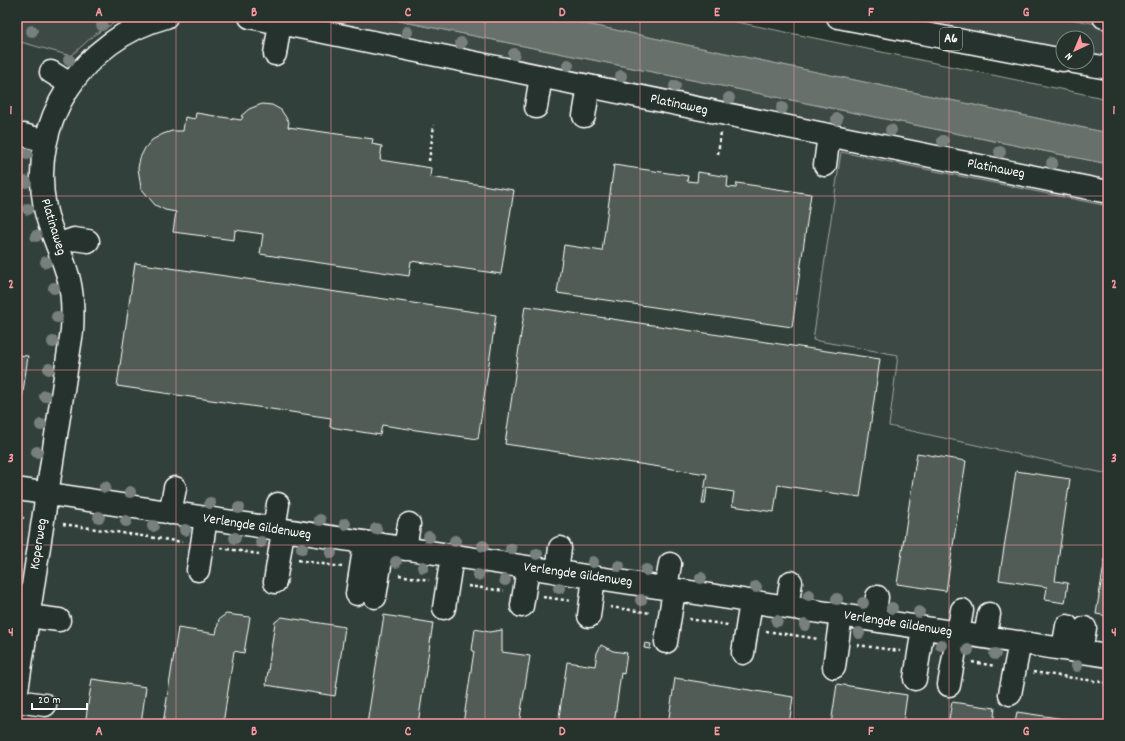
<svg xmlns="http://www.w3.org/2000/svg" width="1125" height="741" font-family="Dekko,sans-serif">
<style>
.built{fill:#333f3a}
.green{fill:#3e4944;stroke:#9ea4a2}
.water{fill:#67706c;stroke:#a4a9a7}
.building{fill:#515c57;stroke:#fff}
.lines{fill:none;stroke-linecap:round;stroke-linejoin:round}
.minor-casing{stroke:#fff;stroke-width:25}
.highway-casing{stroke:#fff;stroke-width:25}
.path{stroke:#fff;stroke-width:2.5;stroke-dasharray:3 3;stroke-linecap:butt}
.minor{stroke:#26332d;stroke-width:22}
.highway{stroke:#26332d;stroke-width:22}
.tree{fill:#78807d}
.grid{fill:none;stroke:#ff9aa2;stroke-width:1;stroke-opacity:0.55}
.labels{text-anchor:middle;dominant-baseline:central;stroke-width:3.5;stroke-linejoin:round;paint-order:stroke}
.shield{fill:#26332d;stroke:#bec2c0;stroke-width:1}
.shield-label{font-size:13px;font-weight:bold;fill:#fff}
.street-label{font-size:14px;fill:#fff;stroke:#26332d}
.neatline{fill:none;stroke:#ff9aa2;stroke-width:1.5}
.grid-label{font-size:13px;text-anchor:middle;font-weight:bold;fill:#ff9aa2}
</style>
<rect width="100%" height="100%" fill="#26332d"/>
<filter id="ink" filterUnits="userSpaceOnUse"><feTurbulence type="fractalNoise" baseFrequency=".025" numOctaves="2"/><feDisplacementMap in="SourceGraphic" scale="8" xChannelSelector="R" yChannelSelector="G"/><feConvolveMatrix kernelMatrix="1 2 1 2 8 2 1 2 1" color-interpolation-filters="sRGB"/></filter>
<g filter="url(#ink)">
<path class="built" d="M 17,17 L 458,17 L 1108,150 L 1108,724 L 17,724 Z"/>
<path class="green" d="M 17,17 L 124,17 L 94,35 L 71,56 L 17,41 Z
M 290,17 L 380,17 L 1108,164 L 1108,180 Z
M 553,17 L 713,17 L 1108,99 L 1108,133 Z
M 900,17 L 1060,17 L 1108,26 L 1108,57 L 1087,53 L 1087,38 L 1063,38 L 1063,49 Z
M 841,152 L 1108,206 L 1108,474 L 889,426 L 898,355 L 813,340 Z"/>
<path class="water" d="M 380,17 L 553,17 L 1108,133 L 1108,164 Z"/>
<path class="building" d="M 262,104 L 272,105 L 281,110 L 289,122 L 288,127 L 373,139 L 372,144 L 382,146 L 380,160 L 431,168 L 430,177 L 514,190 L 501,274 L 411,261 L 409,276 L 260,254 L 263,234 L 235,230 L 234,240 L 173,232 L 176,212 L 165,210 L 155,205 L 141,188 L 138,168 L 140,158 L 145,148 L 152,140 L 163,134 L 172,131 L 183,131 L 185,117 L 195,119 L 196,113 L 241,120 L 243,117 L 241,116 L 249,109 Z
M 614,165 L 688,176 L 687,181 L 697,182 L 698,172 L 728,177 L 727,187 L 736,188 L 737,183 L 811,194 L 792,327 L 557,293 L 564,245 L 602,251 Z
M 135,263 L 496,315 L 478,439 L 382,425 L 380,435 L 330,427 L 331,418 L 117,386 Z
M 525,306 L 880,359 L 860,497 L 778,485 L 774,512 L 732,506 L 734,492 L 707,488 L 705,504 L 702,504 L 707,474 L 505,444 Z
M 17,355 L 28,356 L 17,435 Z
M 917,453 L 966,461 L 946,591 L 897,584 Z
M 1016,471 L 1070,479 L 1055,581 L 1068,583 L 1065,603 L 1045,600 L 1047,587 L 999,580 Z
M 1108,540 L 1108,616 L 1096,614 Z
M 226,614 L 250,617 L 244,653 L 234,651 L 223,724 L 163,724 L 178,628 L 216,634 L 219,619 Z
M 384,615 L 433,623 L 418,724 L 367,724 Z
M 282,617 L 345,627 L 335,696 L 266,685 L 275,622 Z
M 475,629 L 489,632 L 502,630 L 502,652 L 530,656 L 519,724 L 463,724 L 474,651 L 472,650 Z
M 645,643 L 651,644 L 650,649 L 644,648 Z
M 601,645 L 613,651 L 627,653 L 624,674 L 621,673 L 614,724 L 558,724 L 567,662 L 595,666 L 597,653 Z
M 675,678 L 793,697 L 789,724 L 668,724 Z
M 92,679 L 146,687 L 141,724 L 85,724 Z
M 837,684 L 907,695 L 903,724 L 831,724 Z
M 952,702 L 995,708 L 993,724 L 948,724 Z
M 1017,712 L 1098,724 L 1015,724 Z"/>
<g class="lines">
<defs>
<path id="minor" d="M 250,17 L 1108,192
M 275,54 L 280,23
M 51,72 L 70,84
M 536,107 L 541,76
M 584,116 L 589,86
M 24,135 L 45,141
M 825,165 L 829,135
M 57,245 L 74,239 L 88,241
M 17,489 L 1108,656
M 170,513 L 175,488
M 274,529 L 278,504
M 405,549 L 409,524
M 198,570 L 206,518
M 557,572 L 560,548
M 275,582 L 283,531
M 666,588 L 670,564
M 357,594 L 365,543
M 375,597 L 383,546
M 522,606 L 528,568
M 787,607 L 791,582
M 444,608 L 452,556
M 28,616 L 59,620
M 589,616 L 594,577
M 874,620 L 877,597
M 985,637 L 989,614
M 666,642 L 674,590
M 1063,649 L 1067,626
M 1081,652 L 1085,628
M 743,653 L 751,602
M 834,667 L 841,615
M 915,679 L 923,628
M 949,685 L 962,610
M 17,690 L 72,331 C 73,314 73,296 69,280 C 63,255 50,233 45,208 C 28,122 83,39 166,17
M 1010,694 L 1020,642
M 17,701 L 45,705"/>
<path id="highway" d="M 838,17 L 1063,60
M 1104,17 L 1108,18
M 1074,62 L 1108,68"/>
</defs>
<use href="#minor" class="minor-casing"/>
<use href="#highway" class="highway-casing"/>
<path class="path" d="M 718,154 L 721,132
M 429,161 L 434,125
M 17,517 L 24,518
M 63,524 L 182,542
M 221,548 L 259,554
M 298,560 L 342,567
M 399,575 L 429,580
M 468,586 L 504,591
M 543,597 L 572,601
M 610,607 L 651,613
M 689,619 L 728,625
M 766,631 L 819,639
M 857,645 L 900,651
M 972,662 L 995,666
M 1033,672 L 1108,683"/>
<use href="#minor" class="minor"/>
<use href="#highway" class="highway"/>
</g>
<g class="tree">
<circle cx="102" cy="25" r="6"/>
<circle cx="32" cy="31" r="6"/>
<circle cx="407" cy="32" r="6"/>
<circle cx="461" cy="43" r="6"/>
<circle cx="514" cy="54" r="6"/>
<circle cx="69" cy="60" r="6"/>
<circle cx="568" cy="65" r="6"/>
<circle cx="621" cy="76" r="6"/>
<circle cx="675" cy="86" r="6"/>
<circle cx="729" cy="98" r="6"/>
<circle cx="782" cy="108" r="6"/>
<circle cx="837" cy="119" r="6"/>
<circle cx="891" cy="130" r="6"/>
<circle cx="943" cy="141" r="6"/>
<circle cx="1000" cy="152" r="6"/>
<circle cx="27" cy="154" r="6"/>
<circle cx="1052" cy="163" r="6"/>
<circle cx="26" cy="182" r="6"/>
<circle cx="28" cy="209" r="6"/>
<circle cx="36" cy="236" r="6"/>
<circle cx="46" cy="262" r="6"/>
<circle cx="54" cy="288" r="6"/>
<circle cx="57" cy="317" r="6"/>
<circle cx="53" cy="342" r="6"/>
<circle cx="49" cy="369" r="6"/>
<circle cx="45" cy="396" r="6"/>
<circle cx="41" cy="425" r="6"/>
<circle cx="37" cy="452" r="6"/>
<circle cx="105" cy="487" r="6"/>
<circle cx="130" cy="492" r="6"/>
<circle cx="210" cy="503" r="6"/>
<circle cx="239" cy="508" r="6"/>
<circle cx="99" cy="517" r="6"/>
<circle cx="320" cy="520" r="6"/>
<circle cx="126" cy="521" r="6"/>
<circle cx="345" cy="524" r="6"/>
<circle cx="153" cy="526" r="6"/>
<circle cx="376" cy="529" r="6"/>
<circle cx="185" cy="530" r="6"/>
<circle cx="429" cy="537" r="6"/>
<circle cx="235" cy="538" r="6"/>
<circle cx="455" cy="541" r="6"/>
<circle cx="261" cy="542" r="6"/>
<circle cx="483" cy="546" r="6"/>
<circle cx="302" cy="548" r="6"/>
<circle cx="511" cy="549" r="6"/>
<circle cx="331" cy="553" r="6"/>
<circle cx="537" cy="554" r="6"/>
<circle cx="396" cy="562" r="6"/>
<circle cx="593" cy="562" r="6"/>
<circle cx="619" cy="566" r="6"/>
<circle cx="423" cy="567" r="6"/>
<circle cx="646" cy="570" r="6"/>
<circle cx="478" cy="575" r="6"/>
<circle cx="701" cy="578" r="6"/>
<circle cx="505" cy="580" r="6"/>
<circle cx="756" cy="587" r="6"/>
<circle cx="559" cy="588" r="6"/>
<circle cx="809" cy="595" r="6"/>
<circle cx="837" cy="599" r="6"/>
<circle cx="641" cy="600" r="6"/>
<circle cx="863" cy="603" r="6"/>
<circle cx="892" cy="608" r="6"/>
<circle cx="919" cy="612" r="6"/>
<circle cx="777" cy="621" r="6"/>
<circle cx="805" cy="625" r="6"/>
<circle cx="859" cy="633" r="6"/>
<circle cx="941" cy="645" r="6"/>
<circle cx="968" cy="650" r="6"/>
<circle cx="995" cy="654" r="6"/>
<circle cx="1077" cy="666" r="6"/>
</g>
</g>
<path class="grid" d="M 176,17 L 176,724M 331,17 L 331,724M 485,17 L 485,724M 640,17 L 640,724M 794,17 L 794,724M 949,17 L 949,724M 17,196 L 1108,196M 17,370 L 1108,370M 17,545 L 1108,545"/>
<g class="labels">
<rect class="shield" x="940" y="28" width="22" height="22" rx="3"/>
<g class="shield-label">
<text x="951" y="39">A6</text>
</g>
<g class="street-label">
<text transform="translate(679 105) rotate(12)">Platinaweg</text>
<text transform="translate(996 169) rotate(11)">Platinaweg</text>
<text transform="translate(53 227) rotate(73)">Platinaweg</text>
<text transform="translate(257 527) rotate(9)">Verlengde Gildenweg</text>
<text transform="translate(39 544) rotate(-81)">Koperweg</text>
<text transform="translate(578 575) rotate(8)">Verlengde Gildenweg</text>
<text transform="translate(898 624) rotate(9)">Verlengde Gildenweg</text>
</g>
</g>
<rect width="1125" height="741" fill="none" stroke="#26332d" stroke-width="44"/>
<g transform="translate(1075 50) rotate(224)"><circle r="19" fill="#26332d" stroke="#7d8581"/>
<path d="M0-3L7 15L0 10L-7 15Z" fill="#ff9aa2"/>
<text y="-6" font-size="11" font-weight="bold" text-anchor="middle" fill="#ffffff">N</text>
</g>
<path d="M32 703v6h55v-6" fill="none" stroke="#ffffff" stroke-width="2"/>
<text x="38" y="703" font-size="12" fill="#ffffff" stroke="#26332d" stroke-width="3" paint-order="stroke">20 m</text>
<rect x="22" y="22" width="1081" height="697" class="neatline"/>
<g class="grid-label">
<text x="99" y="16">A</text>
<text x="254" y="16">B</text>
<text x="408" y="16">C</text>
<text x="562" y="16">D</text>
<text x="717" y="16">E</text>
<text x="871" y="16">F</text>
<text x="1026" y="16">G</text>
<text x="11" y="114">1</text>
<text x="1114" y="114">1</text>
<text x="11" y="288">2</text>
<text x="1114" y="288">2</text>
<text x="11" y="462">3</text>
<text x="1114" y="462">3</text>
<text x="11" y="636">4</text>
<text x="1114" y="636">4</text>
<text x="99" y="735">A</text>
<text x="254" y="735">B</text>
<text x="408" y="735">C</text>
<text x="562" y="735">D</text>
<text x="717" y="735">E</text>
<text x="871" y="735">F</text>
<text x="1026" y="735">G</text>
</g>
</svg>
